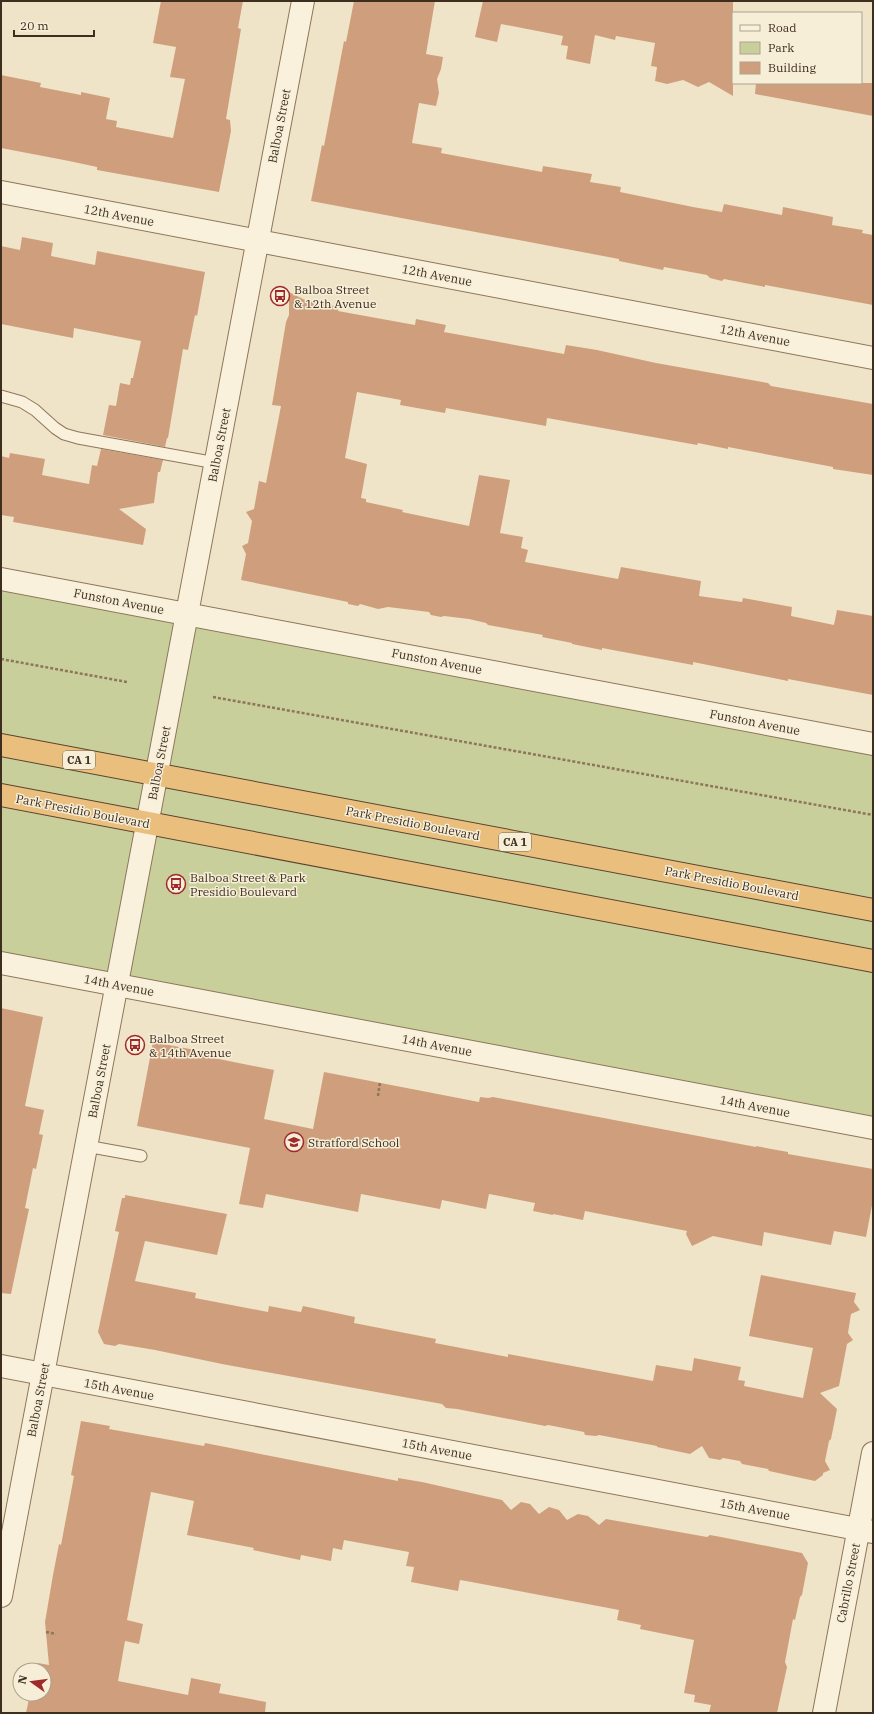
<svg xmlns="http://www.w3.org/2000/svg" width="874" height="1714" font-family="'IBM Plex Serif',serif">
<style>
.green{fill:#c9cf9b}
.building{fill:#cf9f7d}
.lines{fill:none;stroke-linecap:round;stroke-linejoin:round}
.service-casing{stroke:#8d765c;stroke-width:13}
.minor-casing{stroke:#8d765c;stroke-width:24}
.tertiary-casing{stroke:#8d765c;stroke-width:24}
.trunk-casing{stroke:#5b4430;stroke-width:24}
.path{stroke:#8d765c;stroke-width:2.5;stroke-dasharray:3 2;stroke-linecap:butt}
.service{stroke:#faf1dc;stroke-width:11}
.minor{stroke:#faf1dc;stroke-width:22}
.tertiary{stroke:#faf1dc;stroke-width:22}
.trunk{stroke:#eabe7c;stroke-width:22}
.labels{text-anchor:middle;dominant-baseline:central;stroke-width:3;stroke-linejoin:round;paint-order:stroke}
.shield{fill:#f7eed8;stroke:#756857;stroke-width:1}
.shield-label{font-size:11px;font-weight:bold;fill:#3d2e20}
.street-label{font-size:12px;fill:#3d2e20;stroke:#f7eed8}
.poi-label{font-size:12px;fill:#3d2e20;stroke:#f7eed8;text-anchor:start}
</style>
<rect width="100%" height="100%" fill="#f0e4c8"/>
<path class="green" d="M 1,579 L 873,744 L 873,1128 L 1,963 Z"/>
<path class="building" d="M 161,1 L 243,1 L 238,28 L 241,29 L 226,119 L 230,120 L 231,131 L 219,192 L 97,170 L 97,167 L 69,161 L 1,148 L 1,75 L 41,83 L 40,87 L 81,95 L 81,92 L 110,98 L 106,119 L 117,121 L 116,127 L 173,138 L 185,79 L 170,77 L 176,47 L 153,43 Z
M 354,1 L 435,1 L 426,54 L 443,57 L 441,69 L 437,79 L 439,93 L 436,106 L 419,103 L 412,143 L 442,148 L 441,153 L 542,172 L 543,166 L 592,174 L 590,182 L 621,187 L 620,192 L 693,207 L 722,212 L 724,204 L 782,215 L 783,207 L 833,217 L 832,225 L 863,230 L 862,233 L 873,235 L 873,305 L 765,285 L 765,287 L 724,279 L 722,281 L 710,278 L 707,275 L 664,267 L 663,270 L 619,261 L 619,259 L 311,201 L 322,145 L 324,146 L 344,41 L 346,42 Z
M 483,1 L 733,1 L 733,96 L 709,82 L 698,87 L 683,80 L 667,84 L 655,81 L 657,67 L 651,66 L 655,43 L 616,36 L 615,40 L 595,35 L 590,64 L 566,59 L 568,46 L 561,45 L 563,36 L 501,24 L 497,42 L 475,37 Z
M 756,83 L 873,83 L 873,116 L 755,94 Z
M 22,237 L 53,243 L 51,256 L 95,265 L 97,251 L 205,272 L 197,316 L 195,315 L 188,350 L 183,349 L 168,438 L 167,438 L 165,447 L 103,435 L 109,405 L 116,406 L 120,383 L 130,385 L 131,378 L 133,378 L 141,341 L 74,328 L 73,338 L 1,324 L 1,246 L 20,250 Z
M 289,292 L 307,301 L 339,307 L 338,311 L 415,325 L 416,319 L 446,325 L 444,332 L 564,354 L 566,345 L 597,350 L 656,363 L 768,383 L 771,386 L 873,404 L 873,475 L 833,469 L 833,467 L 728,447 L 728,449 L 698,443 L 697,445 L 547,418 L 546,426 L 446,408 L 445,413 L 400,405 L 401,400 L 357,392 L 345,458 L 367,464 L 361,498 L 366,499 L 366,502 L 403,510 L 402,512 L 469,526 L 479,475 L 510,480 L 500,533 L 523,537 L 521,548 L 528,550 L 525,562 L 618,579 L 621,567 L 701,581 L 699,596 L 742,602 L 743,598 L 792,607 L 791,616 L 834,625 L 837,610 L 873,616 L 873,695 L 788,679 L 788,681 L 693,662 L 693,665 L 602,648 L 602,650 L 572,644 L 572,643 L 542,637 L 543,635 L 488,625 L 486,623 L 469,619 L 444,616 L 441,617 L 431,615 L 429,612 L 388,607 L 378,609 L 360,604 L 358,606 L 348,604 L 348,602 L 241,580 L 246,554 L 242,546 L 248,543 L 252,521 L 246,512 L 254,509 L 259,481 L 266,483 L 281,406 L 272,405 L 286,322 L 289,315 Z
M 101,449 L 163,460 L 160,472 L 158,472 L 154,503 L 119,509 L 146,529 L 143,545 L 13,522 L 14,517 L 1,515 L 1,456 L 9,458 L 10,453 L 45,459 L 42,475 L 89,484 L 92,465 L 97,466 Z
M 1,1008 L 43,1017 L 25,1106 L 44,1110 L 39,1134 L 43,1135 L 36,1169 L 33,1168 L 25,1208 L 29,1209 L 11,1294 L 1,1293 Z
M 153,1042 L 195,1050 L 194,1054 L 274,1070 L 264,1119 L 313,1129 L 324,1072 L 479,1102 L 480,1097 L 488,1098 L 493,1097 L 756,1147 L 756,1146 L 788,1152 L 788,1154 L 873,1169 L 873,1200 L 866,1237 L 834,1231 L 831,1245 L 764,1232 L 762,1246 L 713,1236 L 692,1246 L 686,1234 L 687,1231 L 585,1211 L 583,1220 L 553,1214 L 553,1215 L 533,1211 L 535,1203 L 489,1194 L 486,1209 L 442,1200 L 440,1209 L 361,1194 L 358,1212 L 266,1194 L 263,1208 L 239,1204 L 250,1148 L 137,1126 Z
M 125,1195 L 227,1214 L 217,1255 L 145,1241 L 135,1281 L 196,1293 L 195,1298 L 268,1312 L 269,1306 L 301,1312 L 303,1306 L 355,1317 L 354,1323 L 436,1339 L 435,1343 L 508,1357 L 508,1354 L 653,1381 L 656,1365 L 692,1371 L 694,1358 L 741,1367 L 738,1380 L 745,1381 L 744,1386 L 803,1398 L 813,1348 L 749,1336 L 761,1275 L 856,1293 L 854,1302 L 860,1310 L 851,1314 L 848,1333 L 853,1340 L 847,1344 L 839,1386 L 820,1393 L 837,1409 L 831,1439 L 829,1441 L 825,1461 L 830,1470 L 823,1473 L 823,1475 L 815,1481 L 769,1471 L 768,1469 L 742,1464 L 740,1461 L 723,1458 L 720,1460 L 709,1458 L 702,1446 L 690,1454 L 657,1447 L 657,1446 L 599,1435 L 596,1436 L 585,1435 L 584,1432 L 548,1425 L 545,1426 L 457,1409 L 446,1408 L 442,1404 L 222,1364 L 155,1350 L 119,1344 L 115,1346 L 104,1344 L 98,1332 L 119,1232 L 115,1231 L 122,1198 L 125,1198 Z
M 81,1421 L 110,1426 L 109,1429 L 204,1446 L 205,1443 L 398,1481 L 398,1478 L 422,1482 L 502,1500 L 511,1510 L 521,1502 L 530,1504 L 539,1514 L 549,1507 L 559,1510 L 567,1520 L 578,1514 L 588,1516 L 599,1525 L 606,1519 L 707,1537 L 710,1535 L 721,1537 L 802,1553 L 808,1563 L 802,1595 L 800,1597 L 795,1620 L 793,1619 L 785,1662 L 787,1667 L 777,1713 L 709,1713 L 711,1705 L 694,1702 L 695,1695 L 684,1693 L 694,1640 L 640,1629 L 641,1625 L 617,1620 L 619,1610 L 466,1581 L 460,1580 L 458,1591 L 411,1582 L 414,1567 L 406,1566 L 409,1552 L 344,1540 L 342,1550 L 333,1548 L 331,1561 L 301,1555 L 300,1560 L 253,1550 L 254,1548 L 187,1535 L 194,1501 L 151,1492 L 127,1620 L 143,1624 L 139,1644 L 125,1641 L 118,1681 L 188,1695 L 191,1678 L 221,1684 L 219,1693 L 266,1702 L 265,1713 L 26,1713 L 30,1694 L 44,1694 L 44,1670 L 37,1670 L 38,1663 L 49,1665 L 45,1622 L 53,1575 L 59,1544 L 61,1545 L 74,1476 L 71,1475 Z"/>
<g class="lines">
<defs>
<path id="service" d="M 1,396 L 22,402 L 35,410 L 55,428 L 64,434 L 78,438 L 216,463
M 86,1146 L 141,1156"/>
<path id="minor" d="M 1,192 L 873,358
M 1,579 L 873,744
M 1,963 L 873,1128
M 1,1366 L 873,1532
M 824,1713 L 873,1453"/>
<path id="tertiary" d="M 1,1596 L 303,1"/>
<path id="trunk" d="M 1,745 L 873,910
M 1,795 L 873,961"/>
</defs>
<use href="#service" class="service-casing"/>
<use href="#minor" class="minor-casing"/>
<use href="#tertiary" class="tertiary-casing"/>
<use href="#trunk" class="trunk-casing"/>
<path class="path" d="M 1,659 L 127,682
M 213,697 L 873,815
M 378,1096 L 380,1082
M 46,1632 L 56,1634"/>
<use href="#service" class="service"/>
<use href="#minor" class="minor"/>
<use href="#tertiary" class="tertiary"/>
<use href="#trunk" class="trunk"/>
</g>
<defs>
<symbol id="bus-ring" viewBox="-11 -11 22 22"><circle r="9.5" fill="#f7eed8" stroke="#9e2a2b" stroke-width="1.5"/><path d="M-5-6H5V4H4V6H2V4H-2V6H-4V4H-5ZM-3.5-4V0h7V-4ZM-3.5 1.2v1.5H-2V1.2ZM2 1.2v1.5H3.5V1.2Z" fill="#9e2a2b"/></symbol>
<symbol id="school-ring" viewBox="-11 -11 22 22"><circle r="9.5" fill="#f7eed8" stroke="#9e2a2b" stroke-width="1.5"/><path d="M0-5L7-2L0 1L-7-2ZM-4 1L0 2.5L4 1V4Q0 6-4 4Z" fill="#9e2a2b"/></symbol>
</defs>
<g fill-rule="evenodd">
<use href="#bus-ring" x="269" y="285" width="22" height="22"/>
<use href="#bus-ring" x="165" y="873" width="22" height="22"/>
<use href="#bus-ring" x="124" y="1034" width="22" height="22"/>
<use href="#school-ring" x="283" y="1131" width="22" height="22"/>
</g>
<g class="labels">
<g class="shield">
<rect x="63" y="751" width="32" height="18" rx="3"/>
<rect x="499" y="833" width="32" height="18" rx="3"/>
</g>
<g class="shield-label">
<text x="79" y="760">CA 1</text>
<text x="515" y="842">CA 1</text>
</g>
<g class="street-label">
<text transform="translate(279 126) rotate(-79)">Balboa Street</text>
<text transform="translate(119 215) rotate(11)">12th Avenue</text>
<text transform="translate(437 275) rotate(11)">12th Avenue</text>
<text transform="translate(755 335) rotate(11)">12th Avenue</text>
<text transform="translate(219 445) rotate(-79)">Balboa Street</text>
<text transform="translate(119 601) rotate(11)">Funston Avenue</text>
<text transform="translate(437 661) rotate(11)">Funston Avenue</text>
<text transform="translate(755 722) rotate(11)">Funston Avenue</text>
<text transform="translate(159 763) rotate(-79)">Balboa Street</text>
<text transform="translate(83 811) rotate(11)">Park Presidio Boulevard</text>
<text transform="translate(413 823) rotate(11)">Park Presidio Boulevard</text>
<text transform="translate(732 883) rotate(11)">Park Presidio Boulevard</text>
<text transform="translate(119 985) rotate(11)">14th Avenue</text>
<text transform="translate(437 1045) rotate(11)">14th Avenue</text>
<text transform="translate(99 1081) rotate(-79)">Balboa Street</text>
<text transform="translate(755 1106) rotate(11)">14th Avenue</text>
<text transform="translate(119 1389) rotate(11)">15th Avenue</text>
<text transform="translate(38 1400) rotate(-79)">Balboa Street</text>
<text transform="translate(437 1449) rotate(11)">15th Avenue</text>
<text transform="translate(755 1509) rotate(11)">15th Avenue</text>
<text transform="translate(848 1583) rotate(-79)">Cabrillo Street</text>
</g>
<g class="poi-label">
<text x="294" y="289">Balboa Street<tspan x="294" dy="14">&amp; 12th Avenue</tspan></text>
<text x="190" y="877">Balboa Street &amp; Park<tspan x="190" dy="14">Presidio Boulevard</tspan></text>
<text x="149" y="1038">Balboa Street<tspan x="149" dy="14">&amp; 14th Avenue</tspan></text>
<text x="308" y="1142">Stratford School</text>
</g>
</g>
<rect width="874" height="1714" fill="none" stroke="#3d2e20" stroke-width="4"/>
<rect x="732" y="12" width="130" height="72" fill="#f7eed8" stroke="#ada18e"/>
<rect x="740" y="25" width="20" height="6" fill="#faf1dc" stroke="#ada18e"/>
<text x="768" y="32" font-size="12" fill="#3d2e20">Road</text>
<rect x="740" y="42" width="20" height="12" fill="#c9cf9b" stroke="#ada18e"/>
<text x="768" y="52" font-size="12" fill="#3d2e20">Park</text>
<rect x="740" y="62" width="20" height="12" fill="#cf9f7d" stroke="#ada18e"/>
<text x="768" y="72" font-size="12" fill="#3d2e20">Building</text>
<g transform="translate(32 1682) rotate(284)"><circle r="19" fill="#f7eed8" stroke="#ada18e"/>
<path d="M0-3L7 15L0 10L-7 15Z" fill="#9e2a2b"/>
<text y="-6" font-size="11" font-weight="bold" text-anchor="middle" fill="#3d2e20">N</text>
</g>
<path d="M14 30v6h80v-6" fill="none" stroke="#3d2e20" stroke-width="2"/>
<text x="20" y="30" font-size="12" fill="#3d2e20" stroke="#f7eed8" stroke-width="3" paint-order="stroke">20 m</text>
</svg>
